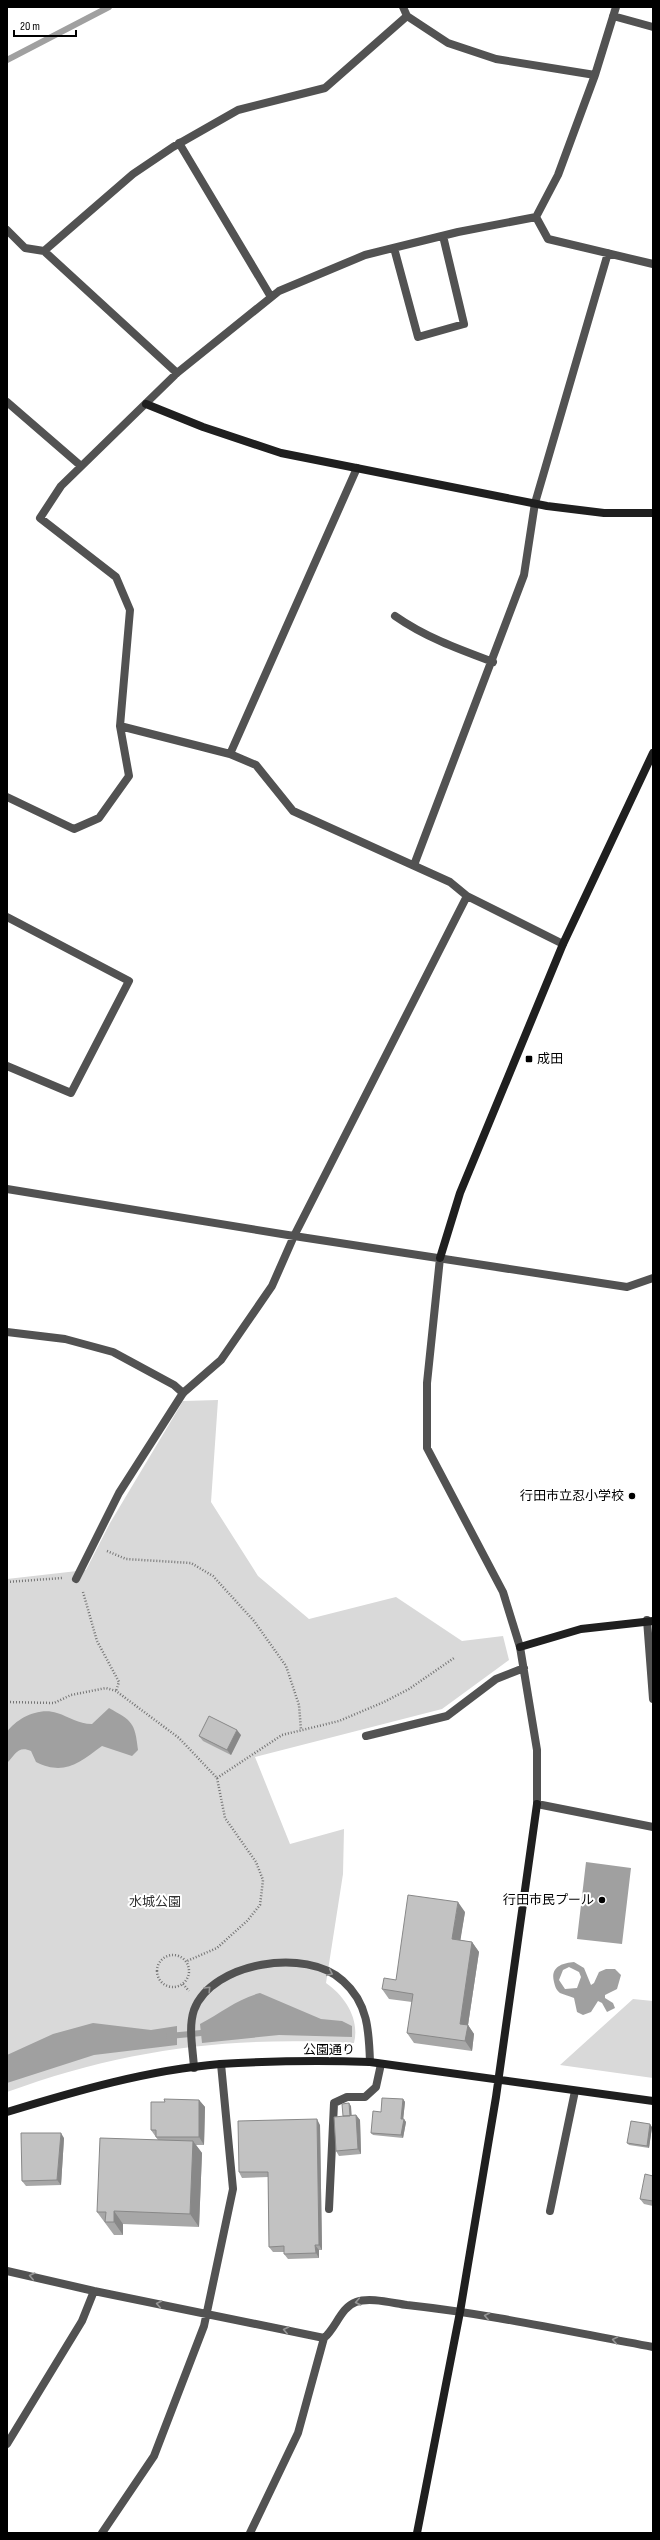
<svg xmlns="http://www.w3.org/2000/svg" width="660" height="2540" font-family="'Sofia Sans Condensed','Noto Sans JP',sans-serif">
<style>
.green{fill:#d9d9d9}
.water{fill:#a0a0a0;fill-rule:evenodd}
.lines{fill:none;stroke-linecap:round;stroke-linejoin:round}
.stream{stroke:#a0a0a0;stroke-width:6}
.path{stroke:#747474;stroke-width:2.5;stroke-dasharray:1 2;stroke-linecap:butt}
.lane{stroke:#525252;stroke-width:8}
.street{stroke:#525252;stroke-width:8}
.secondary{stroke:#1f1f1f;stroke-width:8}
.wall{fill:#a7a7a7}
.shaded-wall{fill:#888}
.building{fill:#c2c2c2;stroke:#888}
.oneway{stroke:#979797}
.poi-dot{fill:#000;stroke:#fff;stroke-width:1.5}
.labels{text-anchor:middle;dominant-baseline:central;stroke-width:4;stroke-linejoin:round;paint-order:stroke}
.poi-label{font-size:13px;fill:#000;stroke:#fff;text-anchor:end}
.park-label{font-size:13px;fill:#303030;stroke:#fff}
.street-label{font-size:13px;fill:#000;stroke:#fff}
</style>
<rect width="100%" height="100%" fill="#fff"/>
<path class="green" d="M 218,1400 L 211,1502 L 258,1576 L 309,1619 L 396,1597 L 462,1641 L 503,1636 L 509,1660 L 442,1709 L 255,1757 L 290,1844 L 344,1829 L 343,1874 L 326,1983 C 345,1996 360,2019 354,2043 C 229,2036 125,2049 7,2092 L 7,1579 L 86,1570 L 110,1523 L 183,1401 Z
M 633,1999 L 653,2001 L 653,2078 L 560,2065 Z"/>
<path class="water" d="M 109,1708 C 132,1721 135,1722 138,1750 L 132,1756 L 102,1746 C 79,1763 64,1776 36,1762 L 31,1751 C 18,1745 15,1755 7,1763 L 7,1732 C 17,1718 39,1707 57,1713 C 70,1717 78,1724 92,1724 Z
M 586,1862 L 631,1868 L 622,1944 L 577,1939 Z
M 574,1962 L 584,1968 L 591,1985 L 594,1983 L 599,1972 L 606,1969 L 615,1969 L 621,1975 L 617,1989 L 605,1995 L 605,1998 L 613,2003 L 615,2008 L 607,2012 L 602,2003 L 598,2001 L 591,2012 L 583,2015 L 577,2012 L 574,1998 C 570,1996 564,1995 560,1993 C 556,1990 555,1986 554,1982 C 550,1967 562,1963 574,1962 ZM 569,1967 L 579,1972 L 581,1977 L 577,1988 L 565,1989 L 559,1980 L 563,1970 Z
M 260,1993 L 321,2019 L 342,2021 L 352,2026 L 352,2037 L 279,2035 L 202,2043 L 200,2024 C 221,2013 237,1999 260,1993 Z
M 93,2023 L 151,2030 L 177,2026 L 177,2045 L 94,2055 L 7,2083 L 7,2055 L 53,2034 Z"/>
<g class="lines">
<path class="stream" d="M 7,60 L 109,7
M 169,2036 L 201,2033"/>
<path class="path" d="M 107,1551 L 126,1559 L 191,1563 L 213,1576 L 254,1621 L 286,1666 L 299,1705 L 301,1730
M 7,1582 L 62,1578
M 83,1592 L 97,1641 L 119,1682 L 116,1691
M 7,1702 L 54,1703 L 71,1695 L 106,1688 L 116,1691 L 179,1738 L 217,1778 L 225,1818 L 256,1862 L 263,1880 L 260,1905 L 247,1921 L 217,1948 L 187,1961
M 217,1778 L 282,1735 L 339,1721 L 384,1702 L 409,1689 L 454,1658
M157 1971a16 16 0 1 1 32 0a16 16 0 1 1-32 0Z
M 183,1984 L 189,1991"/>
<path class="lane" d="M 76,1579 L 119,1493 L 183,1393
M 194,2068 C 193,2049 188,2028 194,2010 C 212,1962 307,1947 343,1981 C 368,2003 369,2031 370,2062
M 550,2211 L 575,2091"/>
<path class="street" d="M 403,7 L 407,16 L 448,43 L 496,59 L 595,75
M 613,16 L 653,27
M 179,143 L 271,297
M 536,217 L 558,175 L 595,75 L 616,7
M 7,230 L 25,248 L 44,251 L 133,174 L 173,147 L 238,110 L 325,88 L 407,16
M 394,248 L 418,337 L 464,324 L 443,236
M 44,251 L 177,373
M 7,402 L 81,466
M 357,468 L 230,754 L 256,765 L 293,811 L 450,882 L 467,896 L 563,944
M 395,616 C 425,637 458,649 493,662
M 120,726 L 130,610 L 116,577 L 40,518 L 61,486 L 177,373 L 279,291 L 365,255 L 458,232 L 536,217 L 548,239 L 653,264
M 7,797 L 74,829 L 99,818 L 129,776 L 120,726 L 230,754
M 414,865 L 524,575 L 535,503 L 608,253
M 7,917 L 129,981 L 71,1093 L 7,1066
M 7,1189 L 294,1236 L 627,1287 L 653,1278
M 440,1258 L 427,1383 L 427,1448 L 503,1592 L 520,1647 L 537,1750 L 537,1804 L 653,1827
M 7,1332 L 65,1339 L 113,1352 L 174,1385 L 183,1393 L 221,1360 L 272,1286 L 294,1236 L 467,896
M 647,1620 L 653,1699
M 366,1736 L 447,1716 L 496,1679 L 524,1668
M 329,2209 L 334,2103 L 347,2097 L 365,2097 L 376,2087 L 381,2064
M 7,2271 L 94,2291 L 324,2338
M 7,2444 L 82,2321 L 94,2291
M 102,2533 L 154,2456 L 204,2326 L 233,2189 L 221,2064
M 250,2533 L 298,2433 L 324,2338 C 336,2328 341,2307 356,2302 C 370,2297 392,2303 407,2305 C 490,2314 571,2332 653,2347"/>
<path class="secondary" d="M 146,404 L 203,427 L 281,453 L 547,506 L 604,513 L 653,513
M 440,1258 L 460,1193 L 563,944 L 653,753
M 520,1647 L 581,1629 L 653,1621
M 7,2112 C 76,2091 148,2070 220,2064 C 270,2061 320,2060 370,2062 L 653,2101
M 417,2533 L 460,2312 L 496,2097 L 537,1804"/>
</g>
<path class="wall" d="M 241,1735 L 231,1755 L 203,1741 L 199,1736 Z
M 465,1912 L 460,1940 L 472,1942 L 479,1952 L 468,2025 L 474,2034 L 472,2051 L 414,2043 L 407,2033 L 412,2002 L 389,1999 L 382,1989 L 396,1980 Z
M 403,2099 L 405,2102 L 403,2119 L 406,2122 L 403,2138 L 373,2135 L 371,2133 L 381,2112 Z
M 199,2100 L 205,2107 L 204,2145 L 196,2145 L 202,2153 L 199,2227 L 123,2224 L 123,2235 L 114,2235 L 97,2212 L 158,2140 L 151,2130 L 165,2102 Z
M 351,2106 L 351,2115 L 356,2115 L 360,2120 L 361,2154 L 339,2156 L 336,2151 L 343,2116 Z
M 320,2125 L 322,2250 L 319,2250 L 319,2258 L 288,2259 L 284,2254 L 284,2252 L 273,2252 L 269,2247 L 268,2177 L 242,2178 L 239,2172 Z
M 652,2127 L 649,2148 L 629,2145 L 627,2143 Z
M 64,2138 L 61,2185 L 26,2186 L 22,2181 Z
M 653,2176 L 653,2206 L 644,2204 L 640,2199 Z"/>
<path class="shaded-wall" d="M 237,1730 L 241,1735 L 231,1755 L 227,1750 Z
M 458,1902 L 465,1912 L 459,1949 L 452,1939 Z
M 472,1942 L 479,1952 L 468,2025 L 474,2034 L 472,2051 L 465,2041 L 460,2024 Z
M 403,2099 L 405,2102 L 403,2121 L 401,2119 Z
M 199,2100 L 205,2107 L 204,2145 L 199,2137 Z
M 349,2103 L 351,2106 L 352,2119 L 350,2117 Z
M 356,2115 L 360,2120 L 361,2154 L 358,2149 Z
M 317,2119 L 320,2125 L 322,2250 L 319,2245 Z
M 404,2119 L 406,2122 L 403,2138 L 401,2135 Z
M 650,2124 L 652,2127 L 649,2148 L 647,2146 Z
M 61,2133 L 64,2138 L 61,2185 L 57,2180 Z
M 193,2141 L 202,2153 L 199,2227 L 190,2214 Z
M 114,2211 L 123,2224 L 123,2235 L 114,2222 Z
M 315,2245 L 319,2250 L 319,2258 L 316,2253 Z"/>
<path class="building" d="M 209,1716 L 237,1730 L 227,1750 L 199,1736 Z
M 408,1895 L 458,1902 L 452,1939 L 472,1942 L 460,2024 L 468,2025 L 465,2041 L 407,2033 L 413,1994 L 382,1989 L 384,1978 L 396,1980 Z
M 382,2098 L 403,2099 L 401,2119 L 404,2119 L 401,2135 L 371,2133 L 373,2111 L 381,2112 Z
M 164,2099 L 199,2100 L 199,2137 L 156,2137 L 156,2130 L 151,2130 L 151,2102 L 165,2102 Z
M 349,2103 L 350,2116 L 343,2116 L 342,2104 Z
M 356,2115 L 358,2149 L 336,2151 L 334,2117 Z
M 317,2119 L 319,2245 L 315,2245 L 316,2253 L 284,2254 L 284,2246 L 269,2247 L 268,2172 L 239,2172 L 238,2121 Z
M 631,2121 L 650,2124 L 647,2146 L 627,2143 Z
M 21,2133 L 61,2133 L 57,2180 L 22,2181 Z
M 100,2138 L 193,2141 L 190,2214 L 114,2211 L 114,2222 L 105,2222 L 106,2212 L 97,2212 Z
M 645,2174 L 653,2176 L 653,2201 L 640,2199 Z"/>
<defs><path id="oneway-chevron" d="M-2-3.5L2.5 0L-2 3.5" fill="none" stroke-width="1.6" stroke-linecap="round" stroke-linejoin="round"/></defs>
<g class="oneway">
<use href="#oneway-chevron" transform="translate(330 1973) rotate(25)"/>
<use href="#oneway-chevron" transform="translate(208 1989) rotate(-46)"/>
<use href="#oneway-chevron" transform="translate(32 2276) rotate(-167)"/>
<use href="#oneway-chevron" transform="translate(358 2302) rotate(168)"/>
<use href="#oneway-chevron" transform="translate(159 2304) rotate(-169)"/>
<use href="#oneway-chevron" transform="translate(487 2316) rotate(-169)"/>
<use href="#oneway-chevron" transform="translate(286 2330) rotate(-168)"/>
<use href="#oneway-chevron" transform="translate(615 2340) rotate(-169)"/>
</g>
<g class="poi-dot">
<rect x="525" y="1055" width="8" height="8" rx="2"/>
<circle cx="632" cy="1496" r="4"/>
<circle cx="602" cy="1900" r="4"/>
</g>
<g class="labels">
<g class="poi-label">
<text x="537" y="1059" text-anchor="start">成田</text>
<text x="624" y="1496">行田市立忍小学校</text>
<text x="594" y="1900">行田市民プール</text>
</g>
<g class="park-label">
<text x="155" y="1902">水城公園</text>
</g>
<g class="street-label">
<text x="329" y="2050">公園通り</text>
</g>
</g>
<rect width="660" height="2540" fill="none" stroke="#000000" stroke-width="16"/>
<path d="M14 30v6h62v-6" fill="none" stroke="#000000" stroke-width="2"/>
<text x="20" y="30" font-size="12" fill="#000000" stroke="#ffffff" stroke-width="3" paint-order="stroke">20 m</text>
</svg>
